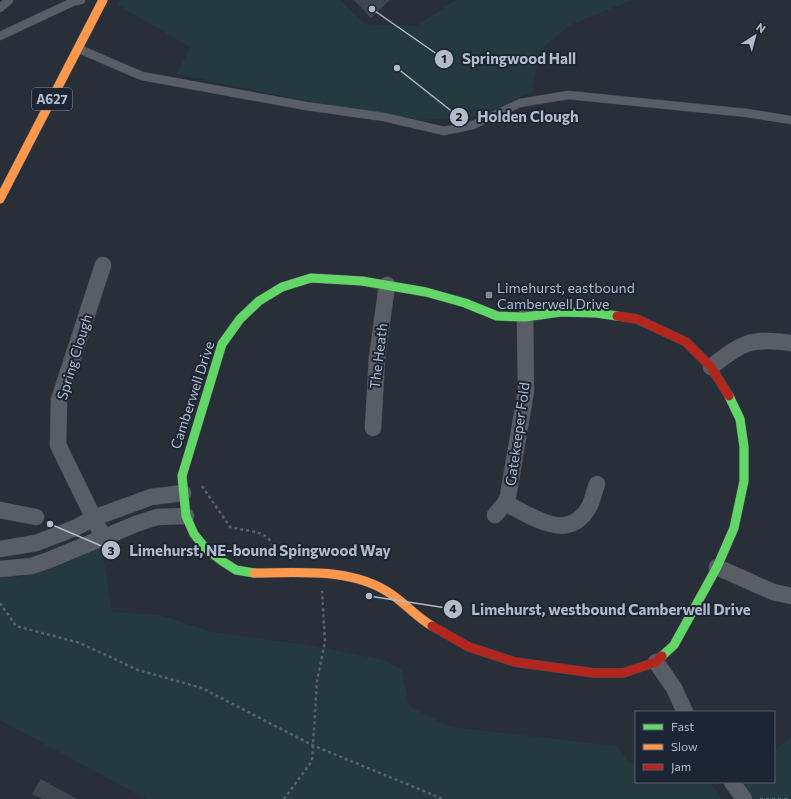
<svg xmlns="http://www.w3.org/2000/svg" width="791" height="799" font-family="Commissioner,sans-serif">
<style>
.green{fill:#253a3e}
.building{fill:#40464e}
.lines{fill:none;stroke-linecap:round;stroke-linejoin:round}
.lane-casing{stroke:#454a51;stroke-width:9}
.street-casing{stroke:#454a51;stroke-width:17}
.fast-casing{stroke:#454a51;stroke-width:10}
.slow-casing{stroke:#454a51;stroke-width:10}
.jam-casing{stroke:#454a51;stroke-width:10}
.path{stroke:#5c6269;stroke-width:2.5;stroke-dasharray:3 3;stroke-linecap:butt}
.lane{stroke:#595d65;stroke-width:8}
.street{stroke:#595d65;stroke-width:16}
.fast{stroke:#63d668;stroke-width:9}
.slow{stroke:#ff974d;stroke-width:9}
.jam{stroke:#b3261e;stroke-width:9}
.poi-dot{fill:#828a96;stroke:#1c2533;stroke-width:1.5}
.labels{text-anchor:middle;dominant-baseline:central;stroke-width:4;stroke-linejoin:round;paint-order:stroke}
.shield{fill:#1c2533;stroke:#858e9c;stroke-width:1}
.shield-label{font-size:13px;font-weight:bold;fill:#b2bbc9}
.poi-label{font-size:14px;fill:#b2bbc9;stroke:#1c2533;text-anchor:start}
.street-label{font-size:14px;fill:#b2bbc9;stroke:#1c2533}
.leader{fill:none;stroke:#b2bbc9;stroke-width:1.5}
.callout-dot{fill:#b2bbc9;stroke:#1c2533;stroke-width:1.5}
.mark-label{font-size:12px;text-anchor:middle;font-weight:bold;fill:#111}
.callout-label{font-size:15px;text-anchor:middle;font-weight:bold;fill:#b2bbc9;stroke:#1c2533;stroke-width:4;stroke-linejoin:round;paint-order:stroke}
</style>
<rect width="100%" height="100%" fill="#282f38"/>
<path class="green" d="M 121,0 L 340,0 L 365,24 L 416,26 L 456,0 L 632,0 L 570,25 L 540,50 L 532,92 L 479,116 L 421,120 L 291,98 L 177,74 L 190,47 L 118,5 Z
M 102,547 L 112,612 L 160,615 L 211,632 L 307,645 L 384,660 L 402,670 L 409,706 L 450,727 L 617,746 L 629,763 L 636,764 L 636,782 L 710,782 L 721,799 L 146,799 L 0,720 L 0,579 C 37,576 68,561 102,547 Z
M 791,737 L 791,799 L 754,799 L 744,782 L 774,782 L 774,751 Z"/>
<path class="building" d="M 354,0 L 390,0 L 371,18 Z
M 41,779 L 55,787 L 77,799 L 42,799 L 32,794 Z"/>
<g class="lines">
<defs>
<path id="lane" d="M 0,8 L 9,0
M 0,36 L 75,1 L 81,0
M 79,49 L 142,76 L 306,106 L 384,117 L 444,131 L 473,125 L 520,103 L 568,95 L 747,113 L 791,120"/>
<path id="street" d="M 711,367 C 742,343 750,337 791,343
M 373,428 L 377,358 L 387,285
M 505,503 C 532,516 568,544 589,507 C 593,500 594,491 597,484
M 0,510 L 36,517
M 495,515 L 505,503 L 508,496 L 526,391 L 525,317
M 103,537 L 58,445 L 59,400 L 103,265
M 0,549 L 36,543 L 75,528 L 94,518 L 151,497 L 183,493
M 717,567 L 773,592 L 791,596
M 0,569 L 32,566 L 49,560 L 136,524 L 157,517 L 186,516
M 656,662 L 674,688 L 685,712
M 732,782 L 744,799"/>
<path id="fast" d="M 311,278 L 362,281 L 426,292 L 465,303 L 497,316 L 525,317 L 561,312 L 596,313 L 617,316
M 254,573 L 236,570 L 222,561 L 206,549 L 194,534 L 186,516 L 182,476 L 222,344 L 240,319 L 259,301 L 282,287 L 311,278
M 662,656 L 674,645 L 717,567 L 734,528 L 744,481 L 744,447 L 740,419 L 729,396"/>
<path id="slow" d="M 0,199 L 103,0
M 254,573 C 299,573 352,567 391,594 C 406,604 416,617 432,626"/>
<path id="jam" d="M 617,316 L 637,319 L 686,342 L 711,367 L 729,396
M 432,626 L 469,647 L 515,662 L 594,673 L 623,673 L 656,662 L 662,656"/>
</defs>
<use href="#lane" class="lane-casing"/>
<use href="#street" class="street-casing"/>
<use href="#fast" class="fast-casing"/>
<use href="#slow" class="slow-casing"/>
<use href="#jam" class="jam-casing"/>
<path class="path" d="M 202,486 L 230,527 C 251,533 272,528 275,555
M 0,603 L 16,626 L 80,643 L 138,670 L 202,688 L 312,745 L 443,799
M 284,799 L 312,761 L 317,681 L 325,642 L 322,591
M 760,799 L 787,799"/>
<use href="#lane" class="lane"/>
<use href="#street" class="street"/>
<use href="#fast" class="fast"/>
<use href="#slow" class="slow"/>
<use href="#jam" class="jam"/>
</g>
<rect class="poi-dot" x="485" y="291" width="8" height="8" rx="2"/>
<g class="labels">
<rect class="shield" x="32" y="88" width="40" height="22" rx="3"/>
<g class="shield-label">
<text x="52" y="99">A627</text>
</g>
<g class="poi-label">
<text x="497" y="287">Limehurst, eastbound<tspan x="497" dy="16">Camberwell Drive</tspan></text>
</g>
<g class="street-label">
<text transform="translate(378 356) rotate(-83)">The Heath</text>
<text transform="translate(74 357) rotate(-73)">Spring Clough</text>
<text transform="translate(192 395) rotate(-72)">Camberwell Drive</text>
<text transform="translate(517 434) rotate(-82)">Gatekeeper Fold</text>
</g>
</g>
<path class="leader" d="M372 9L444 59M397 68L459 117M50 524L111 550M369 596L453 609"/>
<g class="callout-dot">
<circle cx="372" cy="9" r="4"/>
<circle cx="397" cy="68" r="4"/>
<circle cx="50" cy="524" r="4"/>
<circle cx="369" cy="596" r="4"/>
<circle cx="444" cy="59" r="10"/>
<circle cx="459" cy="117" r="10"/>
<circle cx="111" cy="550" r="10"/>
<circle cx="453" cy="609" r="10"/>
</g>
<g class="mark-label">
<text x="444" y="63">1</text>
<text x="459" y="121">2</text>
<text x="111" y="555">3</text>
<text x="453" y="613">4</text>
</g>
<g class="callout-label">
<text x="519" y="64">Springwood Hall</text>
<text x="528" y="122">Holden Clough</text>
<text x="260" y="556">Limehurst, NE-bound Spingwood Way</text>
<text x="611" y="615">Limehurst, westbound Camberwell Drive</text>
</g>
<rect x="635" y="711" width="140" height="72" fill="#1c2533" stroke="#58616f"/>
<rect x="643" y="724" width="20" height="6" fill="#63d668" stroke="#58616f"/>
<text x="671" y="731" font-size="12" fill="#b2bbc9">Fast</text>
<rect x="643" y="744" width="20" height="6" fill="#ff974d" stroke="#58616f"/>
<text x="671" y="751" font-size="12" fill="#b2bbc9">Slow</text>
<rect x="643" y="764" width="20" height="6" fill="#b3261e" stroke="#58616f"/>
<text x="671" y="771" font-size="12" fill="#b2bbc9">Jam</text>
<g transform="translate(755 36) rotate(36)" stroke="#1c2533" stroke-width="3" paint-order="stroke">
<path d="M0-3L7 15L0 10L-7 15Z" fill="#b2bbc9"/>
<text y="-6" font-size="11" font-weight="bold" text-anchor="middle" fill="#b2bbc9">N</text>
</g>
</svg>
